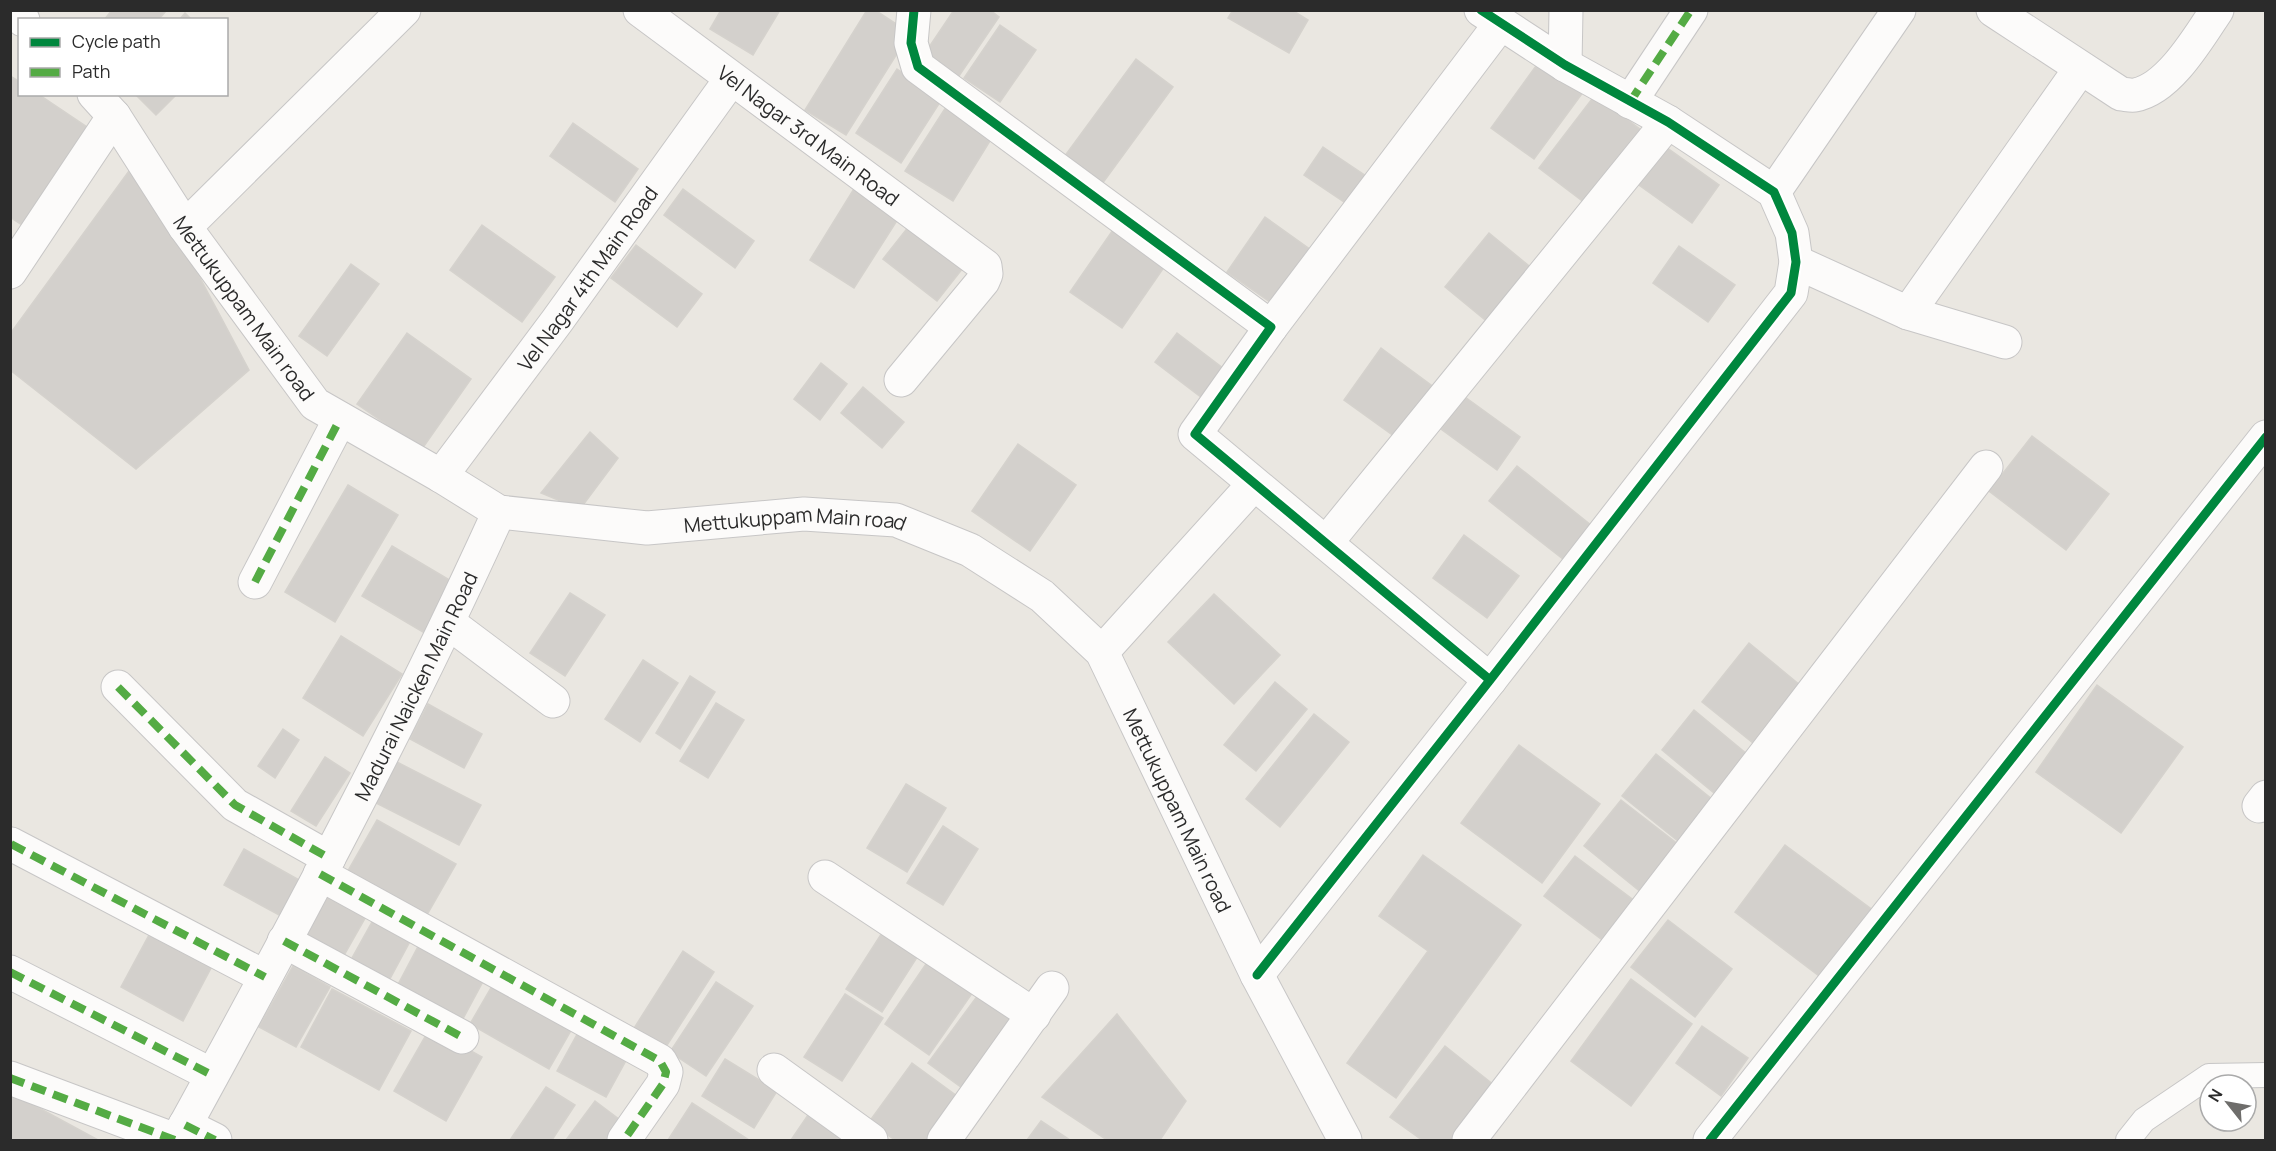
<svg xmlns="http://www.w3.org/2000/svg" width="2276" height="1151" font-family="Manrope,sans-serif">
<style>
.building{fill:#d3d0cc;stroke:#d5d2cd;stroke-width:1.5}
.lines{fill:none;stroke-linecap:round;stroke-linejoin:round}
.service-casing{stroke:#c7c6c6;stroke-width:26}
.minor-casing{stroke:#c7c6c6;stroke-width:35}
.secondary-casing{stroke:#c7c6c6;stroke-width:35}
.service{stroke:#fcfbfa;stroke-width:24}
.minor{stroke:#fcfbfa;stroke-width:33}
.secondary{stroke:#fcfbfa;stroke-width:33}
.quiet{stroke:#54ab44;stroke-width:8;stroke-dasharray:15 8;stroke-linecap:butt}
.cycleway-casing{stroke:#fff;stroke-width:13}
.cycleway{stroke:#00873e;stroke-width:9}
.labels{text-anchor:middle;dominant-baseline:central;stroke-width:6;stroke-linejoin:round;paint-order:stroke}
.street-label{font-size:20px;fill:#2b2b2b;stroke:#fff}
</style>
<rect width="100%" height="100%" fill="#eae7e1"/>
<path class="building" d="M 112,10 L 166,10 L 166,11 L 158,20 L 104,20 Z
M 721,10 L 780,10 L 753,55 L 710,29 Z
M 867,10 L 875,10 L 910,33 L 846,135 L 805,110 Z
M 954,10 L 990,10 L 999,17 L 959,76 L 925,53 Z
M 1233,10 L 1292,10 L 1308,20 L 1289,53 L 1228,18 Z
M 185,13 L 192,20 L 179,20 Z
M 1000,25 L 1036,50 L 1000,102 L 964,78 Z
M 1136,59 L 1173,87 L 1102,184 L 1064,157 Z
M 1541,59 L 1584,91 L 1534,159 L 1491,128 Z
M 897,69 L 942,99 L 901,163 L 856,133 Z
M 10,76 L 20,82 L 20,94 L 38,94 L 93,131 L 28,229 L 10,217 Z
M 135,94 L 177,94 L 156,115 Z
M 1595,95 L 1641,130 L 1585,203 L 1539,168 Z
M 946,107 L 993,136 L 953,201 L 905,171 Z
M 573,123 L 638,169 L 615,202 L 550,156 Z
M 1659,142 L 1719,185 L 1692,223 L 1632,180 Z
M 1323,147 L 1366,176 L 1347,204 L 1304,175 Z
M 129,171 L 174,229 L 249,370 L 136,469 L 10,370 L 10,334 Z
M 860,179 L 905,208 L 854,288 L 810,260 Z
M 683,189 L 754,241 L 735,268 L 664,215 Z
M 1265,217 L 1311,250 L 1273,304 L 1227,272 Z
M 913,221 L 967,263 L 937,301 L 883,259 Z
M 482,225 L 555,277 L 522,322 L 450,270 Z
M 1115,227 L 1167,263 L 1122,328 L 1070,292 Z
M 1489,233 L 1534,270 L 1490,324 L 1445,287 Z
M 636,245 L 702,294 L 677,327 L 611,278 Z
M 1679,246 L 1735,285 L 1708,322 L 1653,283 Z
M 351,264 L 379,284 L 327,356 L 299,336 Z
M 407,333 L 471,379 L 422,449 L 357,404 Z
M 1177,333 L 1228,372 L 1206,401 L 1155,362 Z
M 1381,348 L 1435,388 L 1398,439 L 1344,400 Z
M 821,363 L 847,384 L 820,420 L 794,399 Z
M 863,387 L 904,422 L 882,448 L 841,413 Z
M 1465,397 L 1520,437 L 1497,470 L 1441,429 Z
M 590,432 L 618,458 L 580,509 L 541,493 Z
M 2032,436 L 2109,494 L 2066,550 L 1989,491 Z
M 1018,444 L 1076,485 L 1030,551 L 972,511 Z
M 1517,466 L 1596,529 L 1568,563 L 1489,501 Z
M 348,485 L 398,515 L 335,622 L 285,592 Z
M 1464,535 L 1519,576 L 1487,618 L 1433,578 Z
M 392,546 L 458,585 L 428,635 L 362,596 Z
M 570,593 L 605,615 L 565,676 L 530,653 Z
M 1214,594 L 1280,655 L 1234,704 L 1168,642 Z
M 341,636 L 402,674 L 363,736 L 303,698 Z
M 1749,643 L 1800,685 L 1753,743 L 1702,702 Z
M 643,660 L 678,683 L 640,742 L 605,719 Z
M 690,676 L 715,692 L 680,749 L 656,733 Z
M 1275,682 L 1307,709 L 1256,771 L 1224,745 Z
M 2097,685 L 2183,747 L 2121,833 L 2036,772 Z
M 716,703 L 744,720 L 708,778 L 680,761 Z
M 428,704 L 482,734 L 464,768 L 410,739 Z
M 1694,710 L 1747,754 L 1714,793 L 1662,750 Z
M 1314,714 L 1349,742 L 1280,827 L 1246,799 Z
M 283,729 L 299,740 L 275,778 L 258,766 Z
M 1519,745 L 1600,804 L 1542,883 L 1461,823 Z
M 1656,754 L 1712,799 L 1678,841 L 1622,796 Z
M 325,757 L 350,773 L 316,826 L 291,811 Z
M 393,760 L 481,805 L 459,845 L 372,801 Z
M 906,784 L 946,808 L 907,872 L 867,848 Z
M 1621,800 L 1679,845 L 1642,893 L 1584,846 Z
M 377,820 L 456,864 L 424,920 L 345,876 Z
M 943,826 L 978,849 L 943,905 L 907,883 Z
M 1785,845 L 1874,911 L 1823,979 L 1735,912 Z
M 244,849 L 301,881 L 281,916 L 224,885 Z
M 1423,855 L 1521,925 L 1396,1098 L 1347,1063 L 1428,951 L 1379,916 Z
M 1575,856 L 1636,902 L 1605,942 L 1544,896 Z
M 325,888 L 368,913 L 338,966 L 294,942 Z
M 377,913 L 414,934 L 385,988 L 347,967 Z
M 1668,920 L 1732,969 L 1695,1017 L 1631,967 Z
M 887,925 L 923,948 L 882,1012 L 846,989 Z
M 149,935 L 211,968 L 183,1021 L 121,987 Z
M 422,939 L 487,974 L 458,1028 L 393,994 Z
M 683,951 L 714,972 L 662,1053 L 631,1033 Z
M 928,961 L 973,992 L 929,1055 L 885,1024 Z
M 293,966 L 330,987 L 296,1047 L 259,1027 Z
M 499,974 L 577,1020 L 549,1069 L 470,1024 Z
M 1631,979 L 1692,1024 L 1631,1106 L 1571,1061 Z
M 716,982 L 753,1006 L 706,1076 L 670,1052 Z
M 332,989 L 411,1031 L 379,1090 L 301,1047 Z
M 845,994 L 883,1018 L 842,1081 L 804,1057 Z
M 978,995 L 1019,1026 L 969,1093 L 928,1063 Z
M 1117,1014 L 1186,1101 L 1160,1140 L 1107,1140 L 1042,1097 Z
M 1702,1026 L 1748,1058 L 1721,1096 L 1676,1063 Z
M 430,1028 L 482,1057 L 446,1121 L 394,1091 Z
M 580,1029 L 629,1055 L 606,1097 L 557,1071 Z
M 1445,1046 L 1494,1085 L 1451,1140 L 1422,1140 L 1390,1117 Z
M 725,1059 L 777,1091 L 754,1128 L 702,1096 Z
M 912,1063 L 961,1099 L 931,1140 L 895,1140 L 869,1122 Z
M 546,1087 L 575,1105 L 552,1140 L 510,1140 Z
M 15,1095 L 98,1140 L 10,1140 L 10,1102 Z
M 595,1101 L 620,1120 L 605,1140 L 566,1140 Z
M 692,1103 L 749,1140 L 668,1140 Z
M 808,1115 L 845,1140 L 791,1140 Z
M 1041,1121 L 1070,1140 L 1027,1140 Z"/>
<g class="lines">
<defs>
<path id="service" d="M 2128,1140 L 2144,1120 L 2209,1076 L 2266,1075"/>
<g id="minor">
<path id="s1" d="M 640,10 L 985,266 L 986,274 L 983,281 L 901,380"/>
<path d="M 914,10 L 911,43 L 918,67 L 1271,327 L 1195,434 L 1490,680"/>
<path d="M 1993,10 L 2121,94 C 2125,94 2131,96 2135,95 C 2169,89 2199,37 2217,10"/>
<path d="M 1565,65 L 1566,10"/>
<path d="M 1630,102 L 1691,10"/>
<path d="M 1774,192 L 1899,10"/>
<path d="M 185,227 L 404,10"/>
<path d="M 1796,262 L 1908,313 L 2005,342"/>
<path d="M 10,272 L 114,116"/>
<path d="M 1908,313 L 2080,69"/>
<path d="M 1271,327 L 1501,23"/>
<path id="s2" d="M 441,476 L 557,321 L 731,79"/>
<path d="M 1326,543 L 1668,122"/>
<path d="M 255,582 L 340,419"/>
<path d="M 449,623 L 553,701"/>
<path d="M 1102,652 L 1254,484"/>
<path d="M 118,687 L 235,805 L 329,858"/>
<path d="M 2259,806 L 2266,797"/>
<path d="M 11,844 L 265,977"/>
<path d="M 320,874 L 660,1061 L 666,1072 L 663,1084 L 624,1140"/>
<path d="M 825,877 L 1034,1015"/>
<path d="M 284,941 L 462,1037"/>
<path d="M 10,972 L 212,1075"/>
<path d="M 1257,975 L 1490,680 L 1791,293 L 1796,262 L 1792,233 L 1774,192 L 1668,122 L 1565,65 L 1481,10"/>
<path d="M 774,1070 L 871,1140"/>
<path d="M 10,1078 L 175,1140"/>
<path d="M 185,1125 L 215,1140"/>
<path id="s3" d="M 177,1140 C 290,934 402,726 499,512"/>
<path d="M 944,1140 L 1052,988"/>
<path d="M 1469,1140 L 1986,467"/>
<path d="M 1710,1140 L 2266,437"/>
</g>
<g id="secondary">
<path d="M 15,10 L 23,20"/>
<path id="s4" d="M 94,94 L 114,116 L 185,227 L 315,404 L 441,476 L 499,512 L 647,528 L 804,514 L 896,520 L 970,550 L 1042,596 L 1102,652 L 1257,975 L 1345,1140"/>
</g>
</defs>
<use href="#service" class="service-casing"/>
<use href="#minor" class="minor-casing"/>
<use href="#secondary" class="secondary-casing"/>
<use href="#service" class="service"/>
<use href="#minor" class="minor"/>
<use href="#secondary" class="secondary"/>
<path class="quiet" d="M 1630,102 L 1691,10
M 255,582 L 340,419
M 118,687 L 235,805 L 329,858
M 11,844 L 265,977
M 320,874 L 660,1061 L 666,1072 L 663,1084 L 624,1140
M 284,941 L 462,1037
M 10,972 L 212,1075
M 10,1078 L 175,1140
M 185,1125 L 215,1140"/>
<defs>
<path id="cycleway" d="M 914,10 L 911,43 L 918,67 L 1271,327 L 1195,434 L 1490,680
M 1257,975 L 1490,680 L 1791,293 L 1796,262 L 1792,233 L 1774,192 L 1668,122 L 1565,65 L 1481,10
M 1710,1140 L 2266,437"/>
</defs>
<use href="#cycleway" class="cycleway-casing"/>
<use href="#cycleway" class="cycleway"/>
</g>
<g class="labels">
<g class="street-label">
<text stroke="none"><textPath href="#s1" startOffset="210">Vel Nagar 3rd Main Road</textPath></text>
<text stroke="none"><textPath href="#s2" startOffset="246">Vel Nagar 4th Main Road</textPath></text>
<text stroke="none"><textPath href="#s4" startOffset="262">Mettukuppam Main road</textPath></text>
<text stroke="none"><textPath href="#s4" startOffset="892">Mettukuppam Main road</textPath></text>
<text stroke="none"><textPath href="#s3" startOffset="513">Madurai Naicken Main Road</textPath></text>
<text stroke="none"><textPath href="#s4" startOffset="1416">Mettukuppam Main road</textPath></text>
</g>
</g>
<rect width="2276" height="1151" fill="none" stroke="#2b2b2b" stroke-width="24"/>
<rect x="18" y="18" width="210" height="78" fill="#ffffff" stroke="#aaaaaa" stroke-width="1.5"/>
<rect x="30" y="38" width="30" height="9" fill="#00873e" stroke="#aaaaaa" stroke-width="1.5"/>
<text x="72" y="48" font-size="18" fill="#2b2b2b">Cycle path</text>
<rect x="30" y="68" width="30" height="9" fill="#54ab44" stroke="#aaaaaa" stroke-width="1.5"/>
<text x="72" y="78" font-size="18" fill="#2b2b2b">Path</text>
<g transform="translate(2228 1103) rotate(301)"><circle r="28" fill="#ffffff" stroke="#aaaaaa" stroke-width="1.5"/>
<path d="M0-4.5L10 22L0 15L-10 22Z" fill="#6e6d6b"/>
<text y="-9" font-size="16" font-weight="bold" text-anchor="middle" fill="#2b2b2b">N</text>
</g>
</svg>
